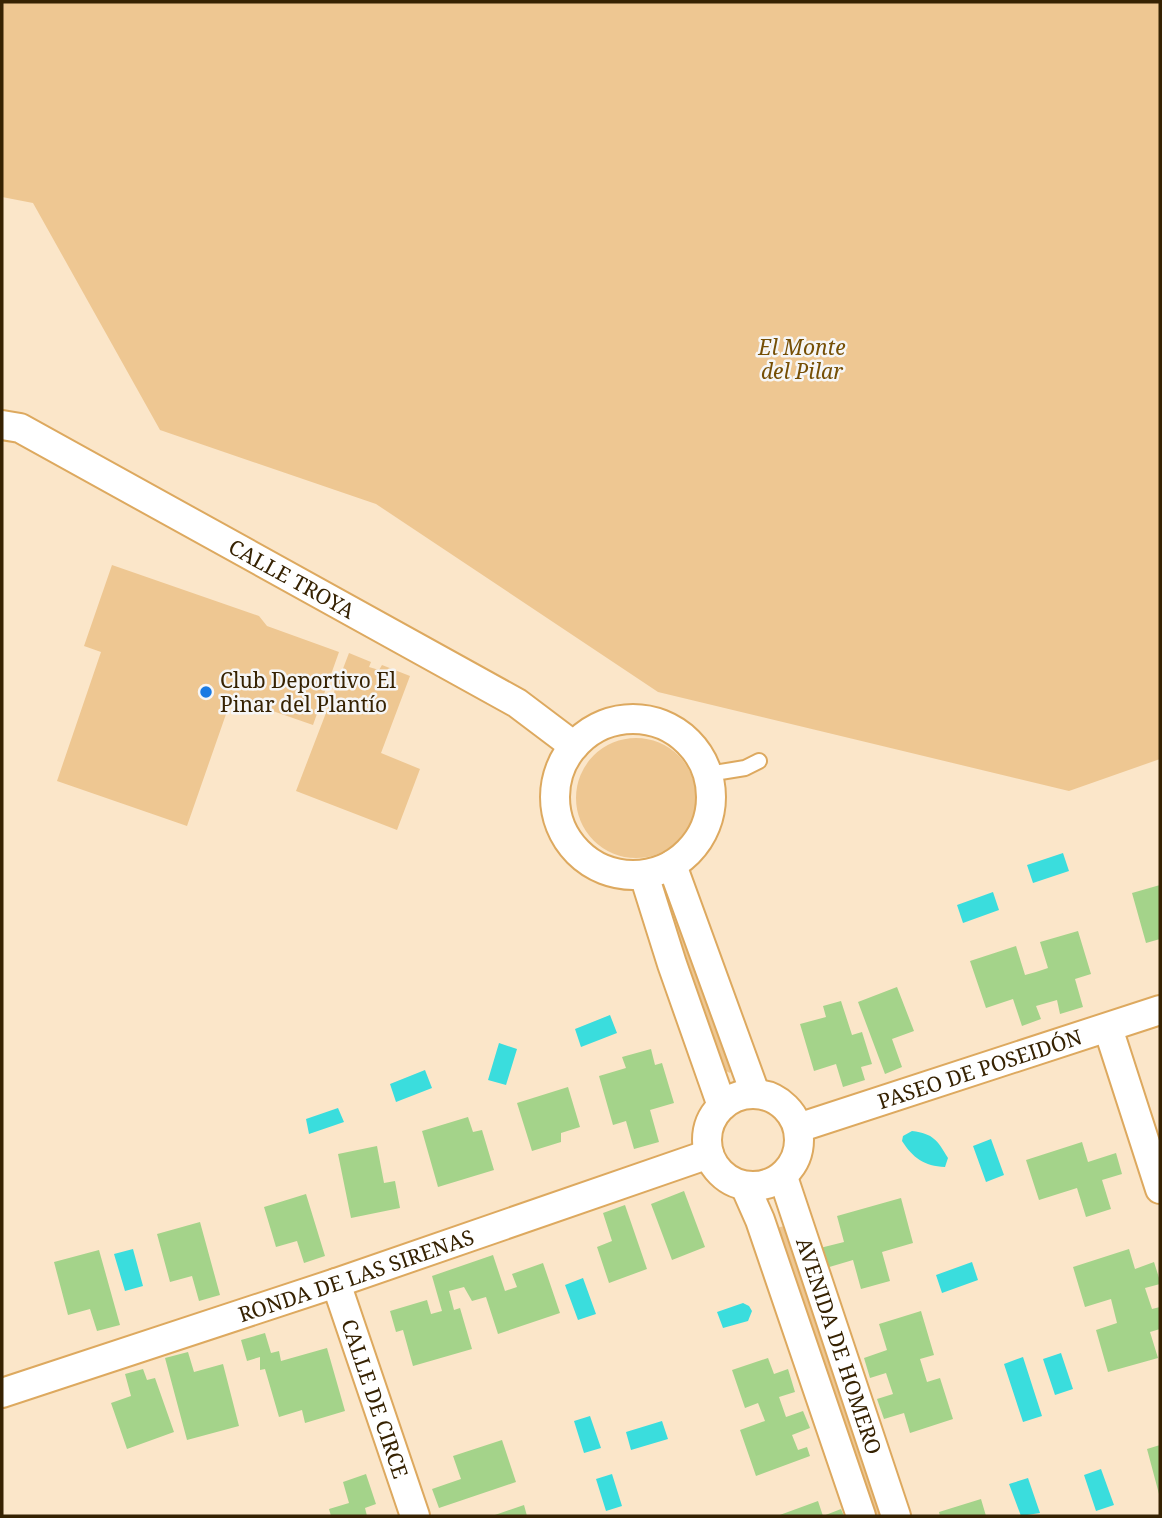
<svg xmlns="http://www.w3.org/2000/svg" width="1162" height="1518" font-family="'Noto Serif',serif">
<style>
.green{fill:#eec792}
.water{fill:#3adddd}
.building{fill:#a4d38a}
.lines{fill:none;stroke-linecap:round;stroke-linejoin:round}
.service-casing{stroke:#dda95f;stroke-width:18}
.minor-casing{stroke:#dda95f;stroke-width:32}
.service{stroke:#fff;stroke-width:14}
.minor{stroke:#fff;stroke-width:28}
.poi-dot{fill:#197ae3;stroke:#f6f6f6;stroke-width:2.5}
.labels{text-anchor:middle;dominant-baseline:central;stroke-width:5;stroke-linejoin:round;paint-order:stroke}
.park-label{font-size:21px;font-style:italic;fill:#764f05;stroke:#f6f6f6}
.street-label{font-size:21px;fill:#362202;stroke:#f6f6f6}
.poi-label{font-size:21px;fill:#362202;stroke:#f6f6f6;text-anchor:start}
</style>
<rect width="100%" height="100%" fill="#fbe6c9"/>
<path class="green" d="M 2,2 L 1160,2 L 1160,759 L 1069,791 L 658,692 L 376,504 L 160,430 L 33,203 L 2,197 Z
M 112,565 L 259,616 L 267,626 L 339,652 L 313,725 L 232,697 L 187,826 L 57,781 L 101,652 L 84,646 Z
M 349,653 L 371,662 L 369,667 L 379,670 L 382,665 L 410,676 L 381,753 L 420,769 L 397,830 L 296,791 Z
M576 798a60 60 0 1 1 120 0a60 60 0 1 1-120 0Z
M 662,889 L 667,889 L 732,1068 L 730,1073 L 724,1070 L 662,898 Z
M 784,1226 L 882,1516 L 873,1516 L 777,1228 Z"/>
<path class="water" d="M 1063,853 L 1069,871 L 1033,883 L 1027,865 Z
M 993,892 L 999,910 L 963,923 L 957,905 Z
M 610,1015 L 617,1033 L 581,1047 L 575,1029 Z
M 499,1043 L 517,1049 L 506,1085 L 488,1080 Z
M 425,1070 L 432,1088 L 396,1102 L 390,1084 Z
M 338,1108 L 344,1122 L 309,1134 L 306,1119 Z
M 912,1131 C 934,1134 937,1140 948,1158 L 945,1167 C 924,1166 913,1158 902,1141 L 903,1136 Z
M 991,1139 L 1004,1175 L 986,1182 L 973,1146 Z
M 133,1249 L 143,1286 L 125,1291 L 114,1254 Z
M 972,1262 L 978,1280 L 942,1293 L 936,1275 Z
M 583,1278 L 596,1314 L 578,1320 L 565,1285 Z
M 743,1303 L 749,1306 L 752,1311 L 748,1321 L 723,1328 L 717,1312 Z
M 1061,1353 L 1073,1389 L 1055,1395 L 1043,1359 Z
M 1023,1357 L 1042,1416 L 1023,1422 L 1004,1364 Z
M 590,1416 L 601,1448 L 584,1453 L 574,1421 Z
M 662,1421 L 668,1439 L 631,1450 L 626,1432 Z
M 1101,1469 L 1114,1505 L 1096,1511 L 1084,1475 Z
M 612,1474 L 622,1506 L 606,1511 L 596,1479 Z
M 1028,1478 L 1040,1513 L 1021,1516 L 1009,1484 Z"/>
<path class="building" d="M 1160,885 L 1160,939 L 1146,943 L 1132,893 Z
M 1078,931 L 1091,974 L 1075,979 L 1083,1007 L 1060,1014 L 1057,1000 L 1036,1006 L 1041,1019 L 1022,1026 L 1013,999 L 986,1008 L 970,961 L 1016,946 L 1025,975 L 1036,972 L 1048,968 L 1040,942 Z
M 897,987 L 914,1031 L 892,1039 L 902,1067 L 885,1074 L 858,1002 Z
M 841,1001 L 852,1035 L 862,1032 L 872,1064 L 861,1067 L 865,1080 L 843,1087 L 836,1064 L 814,1071 L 800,1024 L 826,1017 L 823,1006 Z
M 651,1049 L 655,1065 L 662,1063 L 674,1103 L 650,1110 L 659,1142 L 634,1149 L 626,1121 L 613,1125 L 599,1076 L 626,1068 L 622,1057 Z
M 568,1087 L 580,1127 L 561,1133 L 561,1142 L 532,1151 L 517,1103 Z
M 468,1117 L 473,1132 L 482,1130 L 494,1170 L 438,1187 L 422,1131 Z
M 1082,1142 L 1088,1162 L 1116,1153 L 1122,1174 L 1102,1180 L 1111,1209 L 1086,1217 L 1077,1188 L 1039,1200 L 1026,1160 Z
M 377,1146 L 384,1183 L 395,1181 L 400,1208 L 351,1218 L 338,1154 Z
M 684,1191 L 705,1247 L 672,1260 L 651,1204 Z
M 306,1194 L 325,1256 L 304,1263 L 297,1241 L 276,1247 L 264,1207 Z
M 901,1198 L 913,1243 L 882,1252 L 890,1281 L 861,1289 L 853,1260 L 826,1268 L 820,1248 L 844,1242 L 837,1216 Z
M 625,1205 L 647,1269 L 609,1283 L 597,1247 L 612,1241 L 603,1213 Z
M 200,1222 L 220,1295 L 199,1301 L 192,1276 L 170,1282 L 157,1234 Z
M 1129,1249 L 1135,1269 L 1154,1262 L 1160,1281 L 1160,1284 L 1145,1288 L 1152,1309 L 1160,1307 L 1160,1329 L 1150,1332 L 1158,1358 L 1108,1372 L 1096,1330 L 1117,1323 L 1111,1299 L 1085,1307 L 1073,1267 Z
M 99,1250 L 120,1325 L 97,1331 L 90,1309 L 68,1315 L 54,1262 Z
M 493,1255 L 505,1291 L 517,1287 L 512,1274 L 543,1263 L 560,1313 L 498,1334 L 486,1297 L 472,1301 L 464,1287 L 449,1291 L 454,1310 L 460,1308 L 472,1349 L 413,1366 L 403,1330 L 396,1332 L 390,1311 L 427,1300 L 431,1314 L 442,1311 L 432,1276 Z
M 921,1311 L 934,1355 L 920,1359 L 927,1382 L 940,1378 L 953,1419 L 910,1433 L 904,1413 L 884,1419 L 877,1399 L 893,1394 L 886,1373 L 870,1378 L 864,1358 L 887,1350 L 879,1324 Z
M 265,1333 L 271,1353 L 279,1351 L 281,1361 L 327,1348 L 345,1411 L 305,1423 L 302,1410 L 279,1417 L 265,1369 L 260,1370 L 260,1357 L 247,1361 L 241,1340 Z
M 188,1352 L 194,1372 L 223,1364 L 239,1426 L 187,1440 L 165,1358 Z
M 768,1358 L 774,1374 L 788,1369 L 795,1392 L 779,1397 L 786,1417 L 803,1411 L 810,1428 L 792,1435 L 798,1450 L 807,1447 L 810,1456 L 756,1476 L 740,1430 L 765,1421 L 758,1403 L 745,1408 L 732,1370 Z
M 143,1369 L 147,1380 L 155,1378 L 174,1432 L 127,1449 L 111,1403 L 131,1396 L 125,1374 Z
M 502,1440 L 516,1482 L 439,1508 L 432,1489 L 461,1479 L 453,1456 Z
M 1160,1445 L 1160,1494 L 1159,1494 L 1147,1449 Z
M 366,1474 L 376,1504 L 365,1508 L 367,1516 L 331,1516 L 329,1509 L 349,1503 L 343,1482 Z
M 981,1499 L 986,1516 L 940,1516 L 939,1512 Z
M 818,1501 L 823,1516 L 841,1509 L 844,1516 L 777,1516 Z
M 524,1505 L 527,1516 L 492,1516 Z"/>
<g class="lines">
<defs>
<path id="service" d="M 708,774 L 745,768 L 759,761"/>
<g id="minor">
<path id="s1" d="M 2,425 L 20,428 L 517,703 L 574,746"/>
<circle cx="633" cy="797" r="78"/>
<path d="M 672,865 L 755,1093"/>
<path d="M 644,875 L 672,964 L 722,1106"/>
<path d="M 1108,1028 L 1160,1189"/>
<circle cx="753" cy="1140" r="46"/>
<path id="s2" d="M 798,1128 L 1160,1010"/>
<path id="s3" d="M 783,1177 L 896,1516"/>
<path d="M 745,1186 L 760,1220 L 861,1516"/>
<path id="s4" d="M 336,1283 L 415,1516"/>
<path id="s5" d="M 2,1393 L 336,1283 L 709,1154"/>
</g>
</defs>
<use href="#service" class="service-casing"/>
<use href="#minor" class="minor-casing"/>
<use href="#service" class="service"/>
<use href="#minor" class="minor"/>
</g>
<circle class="poi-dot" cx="206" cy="692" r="7"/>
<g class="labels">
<g class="park-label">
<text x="802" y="347">El Monte<tspan x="802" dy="24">del Pilar</tspan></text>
</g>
<g class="street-label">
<text stroke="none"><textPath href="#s1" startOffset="329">CALLE TROYA</textPath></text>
<text stroke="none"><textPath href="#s2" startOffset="191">PASEO DE POSEIDÓN</textPath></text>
<text stroke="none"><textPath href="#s5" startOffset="373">RONDA DE LAS SIRENAS</textPath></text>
<text stroke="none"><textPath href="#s3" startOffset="178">AVENIDA DE HOMERO</textPath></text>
<text stroke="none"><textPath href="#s4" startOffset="122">CALLE DE CIRCE</textPath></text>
</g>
<g class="poi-label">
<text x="220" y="680">Club Deportivo El<tspan x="220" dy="24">Pinar del Plantío</tspan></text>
</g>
</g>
<rect width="1162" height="1518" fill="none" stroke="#362202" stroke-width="7"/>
</svg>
